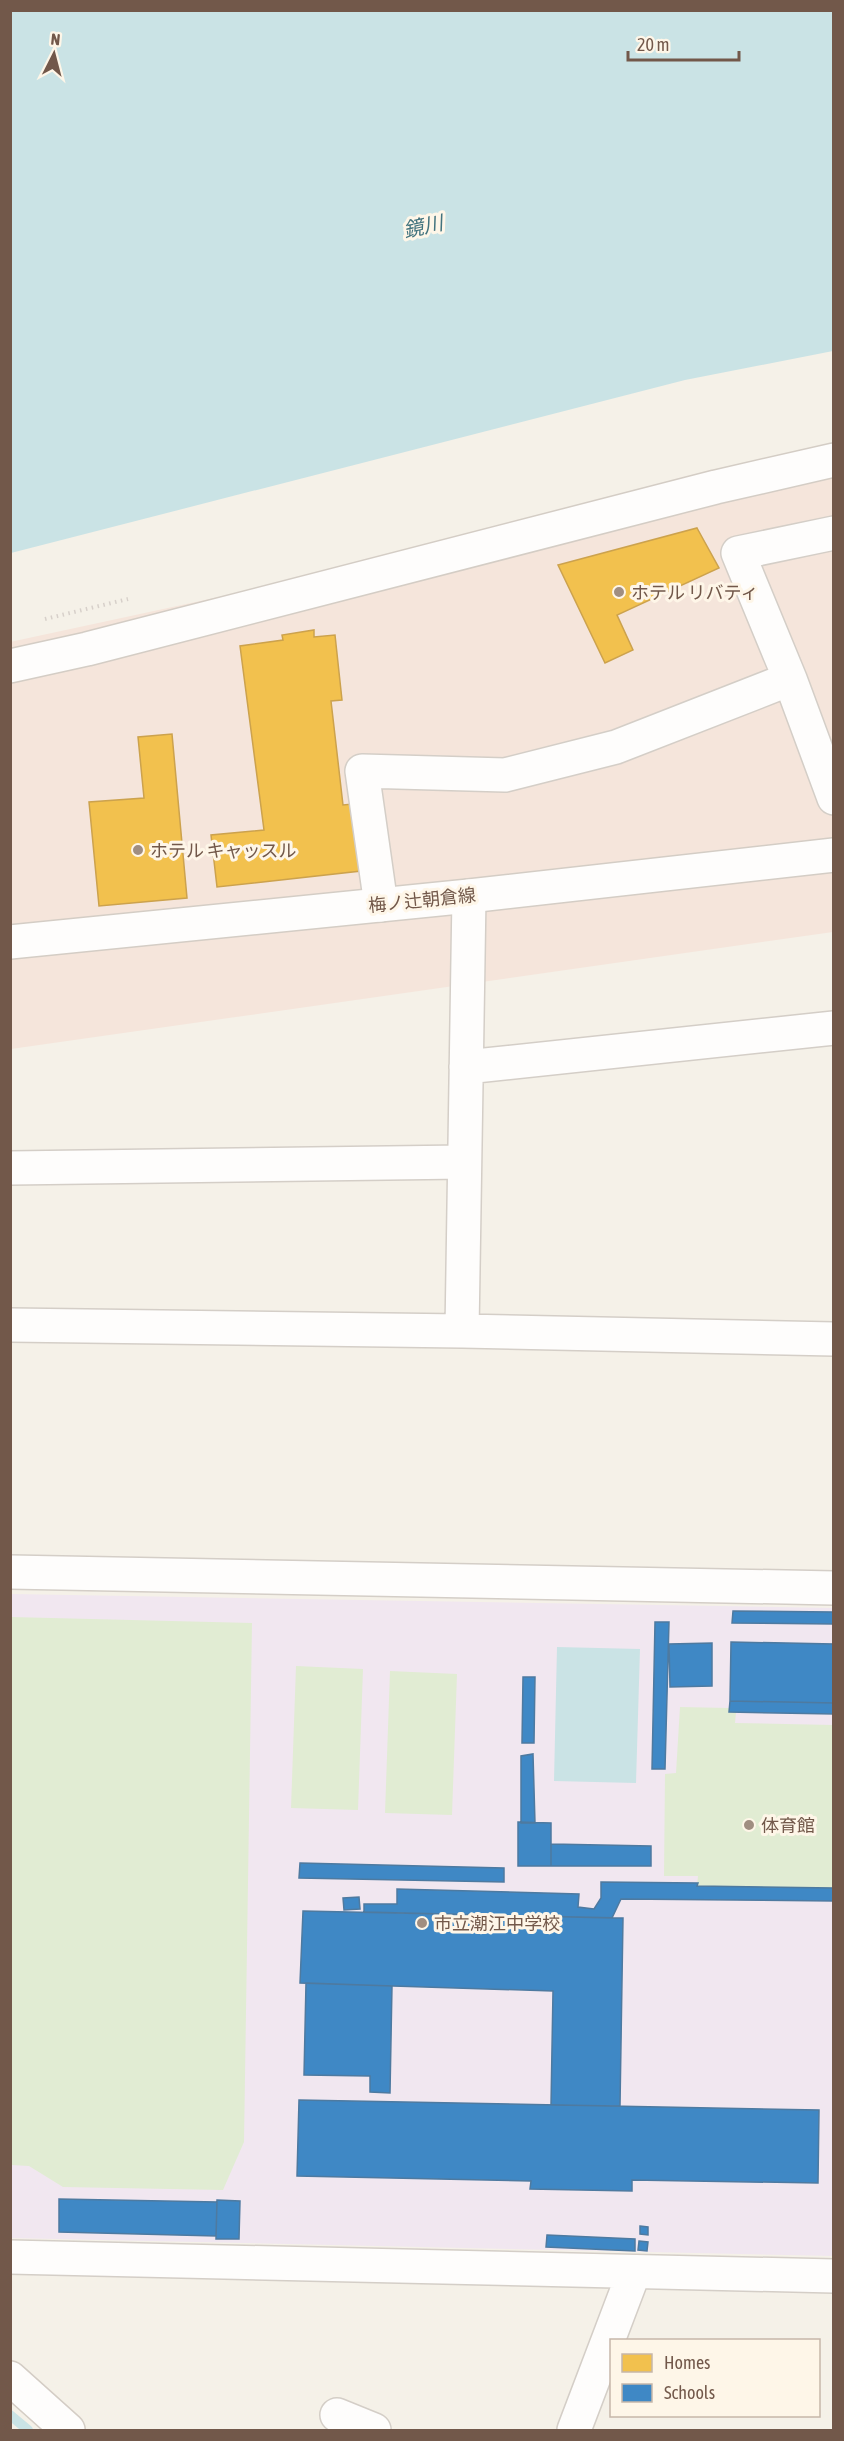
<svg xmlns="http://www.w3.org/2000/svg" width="844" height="2441" font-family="'Asap Condensed','Noto Sans JP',sans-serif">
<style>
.commercial{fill:#f5e5db}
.education{fill:#f1e7f0}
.green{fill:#e1ecd3}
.water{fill:#cae3e5}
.homes{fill:#f2c14e;stroke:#cca24d;stroke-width:1.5}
.schools{fill:#3f88c5;stroke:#4e7aa0;stroke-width:1.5}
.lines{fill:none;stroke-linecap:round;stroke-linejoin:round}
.stream{stroke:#cae3e5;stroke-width:10}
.street-casing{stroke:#d4cec7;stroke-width:36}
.secondary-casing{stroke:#d4cdc5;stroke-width:36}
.path{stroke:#d7d0ca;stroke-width:4;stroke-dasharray:1.5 4.5;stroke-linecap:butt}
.street{stroke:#fefdfc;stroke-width:33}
.secondary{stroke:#fefdfc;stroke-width:33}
.poi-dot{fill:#a08e81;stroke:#fef6e8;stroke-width:2}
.labels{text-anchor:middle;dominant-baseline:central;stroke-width:6;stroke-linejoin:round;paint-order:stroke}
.poi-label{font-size:18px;fill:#72584a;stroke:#fef6e8;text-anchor:start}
.street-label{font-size:18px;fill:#72584a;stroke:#fef6e8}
.water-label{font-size:20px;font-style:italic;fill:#42737e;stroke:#fef6e8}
</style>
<rect width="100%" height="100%" fill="#f5f1e8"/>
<path class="commercial" d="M 833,465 L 833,932 L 11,1049 L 10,642 Z"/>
<path class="education" d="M 11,1594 L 833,1608 L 833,2256 L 11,2238 Z"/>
<path class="green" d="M 11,1617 L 252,1623 L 244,2142 L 223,2190 L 63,2187 L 29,2166 L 11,2165 Z
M 296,1666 L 363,1669 L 358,1810 L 291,1808 Z
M 390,1671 L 457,1674 L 452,1815 L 385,1813 Z
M 680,1707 L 729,1708 L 730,1712 L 736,1712 L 735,1723 L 833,1725 L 833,1888 L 697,1886 L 698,1876 L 664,1876 L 665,1774 L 676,1773 Z"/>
<path class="water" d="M 11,10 L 833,11 L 833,351 L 685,380 L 11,553 Z
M 557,1647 L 640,1649 L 636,1783 L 554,1781 Z"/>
<path class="homes" d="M 697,528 L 719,568 L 617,615 L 633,650 L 605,663 L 558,565 Z
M 314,630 L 314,637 L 335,635 L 342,700 L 331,701 L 343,805 L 353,804 L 361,871 L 217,887 L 211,835 L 264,830 L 240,646 L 283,640 L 282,635 Z
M 172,734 L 187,898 L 99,906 L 89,802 L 144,798 L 138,737 Z"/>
<path class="schools" d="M 733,1611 L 834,1612 L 834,1624 L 732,1623 Z
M 655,1622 L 669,1622 L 665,1769 L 652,1769 Z
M 731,1642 L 834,1644 L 834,1703 L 730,1701 Z
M 712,1643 L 712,1686 L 670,1687 L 669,1644 Z
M 523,1677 L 535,1677 L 534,1743 L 522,1743 Z
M 730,1701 L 834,1703 L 834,1714 L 729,1712 Z
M 533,1754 L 535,1823 L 521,1823 L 521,1756 Z
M 518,1822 L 551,1823 L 551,1866 L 518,1866 Z
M 551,1844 L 651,1846 L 651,1866 L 551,1866 Z
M 300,1863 L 504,1868 L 504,1882 L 299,1878 Z
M 601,1882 L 698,1883 L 697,1886 L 834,1888 L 834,1901 L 621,1899 L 612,1918 L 364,1912 L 364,1904 L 397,1904 L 397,1889 L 579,1894 L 578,1907 L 594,1909 L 601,1898 Z
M 359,1897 L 360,1909 L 344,1910 L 343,1898 Z
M 303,1911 L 623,1918 L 620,2106 L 551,2105 L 553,1991 L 300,1983 Z
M 306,1983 L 392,1986 L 390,2093 L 370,2092 L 370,2076 L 304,2075 Z
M 299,2100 L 819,2110 L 818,2183 L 632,2180 L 632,2191 L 530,2189 L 531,2181 L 297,2176 Z
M 59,2199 L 217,2202 L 216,2236 L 59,2232 Z
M 217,2200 L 240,2201 L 239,2239 L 216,2239 Z
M 640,2226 L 648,2227 L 648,2235 L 640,2234 Z
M 547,2235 L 635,2239 L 635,2251 L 546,2247 Z
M 639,2241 L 648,2242 L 647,2251 L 638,2250 Z"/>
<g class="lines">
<path class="stream" d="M 10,2415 L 28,2430"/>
<defs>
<path id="street" d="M 834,533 L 738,553 L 790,679 L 834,798
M 381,905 L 362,771 L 505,775 L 616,747 L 790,679
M 466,1067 L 834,1028
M 10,1168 L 464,1162
M 10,1325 L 462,1331 L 834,1339
M 462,1331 L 469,896
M 10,1572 L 834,1588
M 10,2257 L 834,2276
M 337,2415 L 374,2430
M 574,2430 L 634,2272"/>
<path id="secondary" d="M 10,666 L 87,649 L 716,487 L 834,460
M 10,942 L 469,896 L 834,855
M 10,2378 L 68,2430"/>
</defs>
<use href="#street" class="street-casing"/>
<use href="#secondary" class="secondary-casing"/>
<path class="path" d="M 45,619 L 128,599"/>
<use href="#street" class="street"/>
<use href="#secondary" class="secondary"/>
</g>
<g class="poi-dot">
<circle cx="619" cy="592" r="6"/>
<circle cx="138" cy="850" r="6"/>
<circle cx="749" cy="1825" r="6"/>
<circle cx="422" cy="1923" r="6"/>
</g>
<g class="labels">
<g class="poi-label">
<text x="631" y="592">ホテル リバティ</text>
<text x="150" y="850">ホテル キャッスル</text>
<text x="761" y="1825">体育館</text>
<text x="434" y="1923">市立潮江中学校</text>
</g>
<g class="street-label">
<text transform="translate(422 900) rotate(-6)">梅ノ辻朝倉線</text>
</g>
<g class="water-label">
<text transform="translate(423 226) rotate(-12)">鏡川</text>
</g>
</g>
<rect width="844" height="2441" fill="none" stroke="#72584a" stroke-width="24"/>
<rect x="610" y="2339" width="210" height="78" fill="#fef6e8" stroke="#c6b7a9" stroke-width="1.5"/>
<rect x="622" y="2354" width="30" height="18" fill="#f2c14e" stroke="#c6b7a9" stroke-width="1.5"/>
<text x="664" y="2369" font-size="18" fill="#72584a">Homes</text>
<rect x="622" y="2384" width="30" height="18" fill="#3f88c5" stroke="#c6b7a9" stroke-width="1.5"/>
<text x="664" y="2399" font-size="18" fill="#72584a">Schools</text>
<g transform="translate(54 54) rotate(6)" stroke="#fef6e8" stroke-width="4.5" paint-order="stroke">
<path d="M0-4.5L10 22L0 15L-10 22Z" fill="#72584a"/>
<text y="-9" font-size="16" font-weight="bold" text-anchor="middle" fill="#72584a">N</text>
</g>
<path d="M628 51v9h111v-9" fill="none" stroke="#72584a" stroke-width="3"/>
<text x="637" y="51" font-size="18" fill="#72584a" stroke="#fef6e8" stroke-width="4.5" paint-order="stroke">20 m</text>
</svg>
